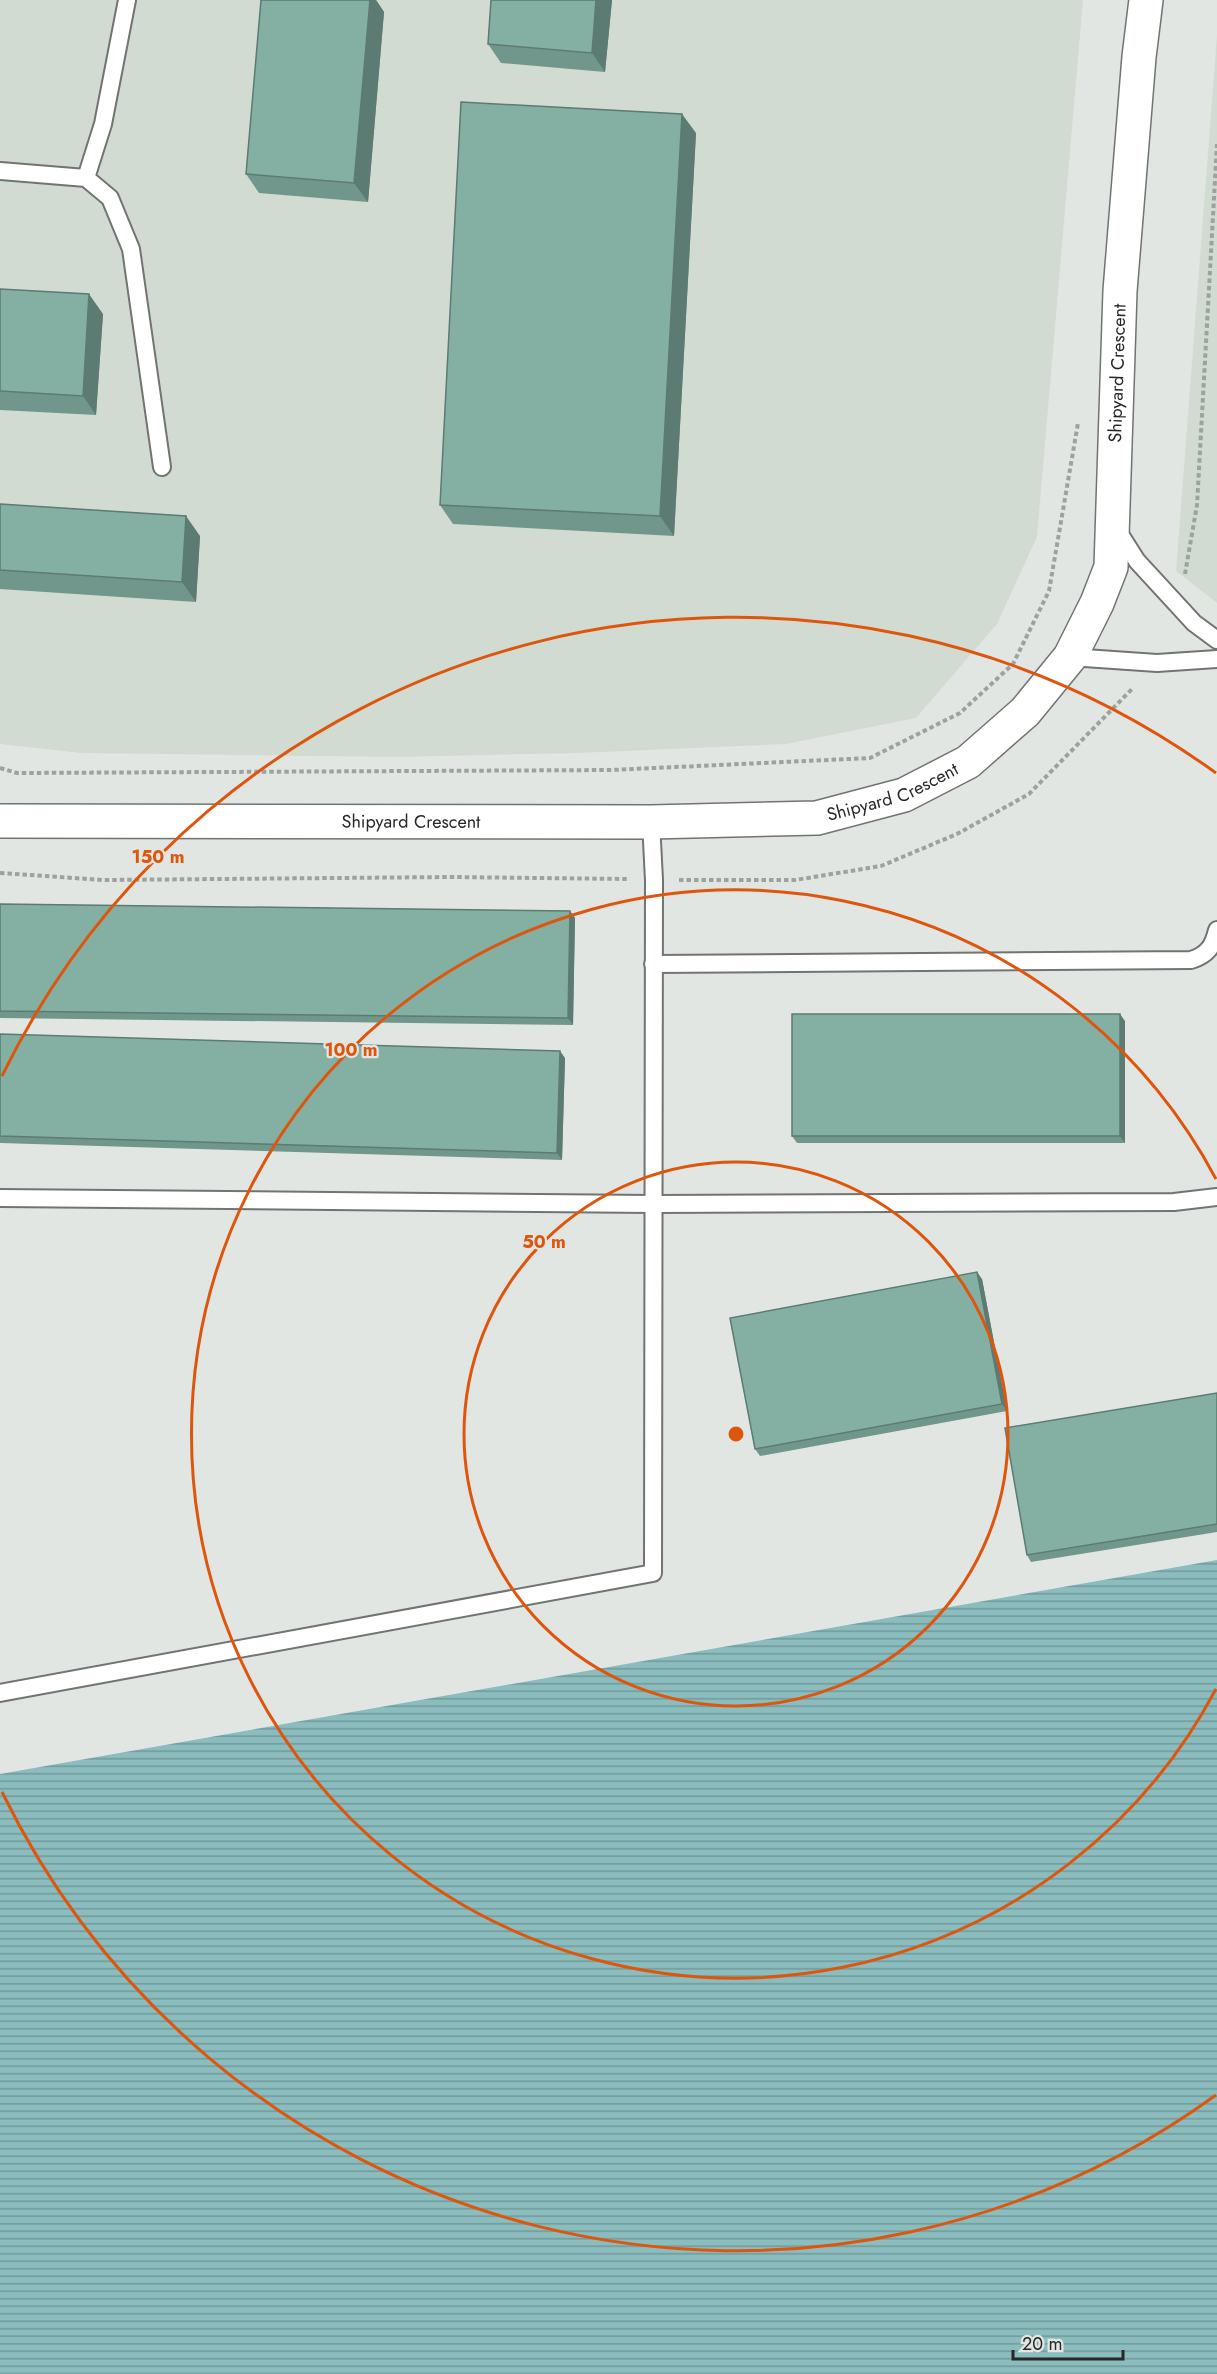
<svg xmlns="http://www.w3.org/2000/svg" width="1217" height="2374" font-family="Jost,sans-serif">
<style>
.built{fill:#d2dbd2}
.water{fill:url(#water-rules)}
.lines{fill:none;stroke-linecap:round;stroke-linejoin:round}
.service-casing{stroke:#717471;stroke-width:20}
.minor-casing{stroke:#717471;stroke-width:36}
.path{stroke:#9ea19f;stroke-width:4;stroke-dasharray:4.5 3;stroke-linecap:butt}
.service{stroke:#fff;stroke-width:16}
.minor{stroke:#fff;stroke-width:33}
.wall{fill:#71978c}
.shaded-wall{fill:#5c7b72}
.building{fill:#83b0a3;stroke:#5c7b72;stroke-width:1.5}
.ring{fill:none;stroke:#de560d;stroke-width:3}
.labels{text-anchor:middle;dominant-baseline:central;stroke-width:4.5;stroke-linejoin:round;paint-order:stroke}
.street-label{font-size:18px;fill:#262726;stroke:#e2e6e3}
.centre{fill:#de560d;stroke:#e2e6e3;stroke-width:3}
.ring-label{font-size:18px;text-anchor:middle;font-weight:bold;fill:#de560d;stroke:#e2e6e3;stroke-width:4.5;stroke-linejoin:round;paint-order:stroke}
</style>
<defs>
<pattern id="water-rules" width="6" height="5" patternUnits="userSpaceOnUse" patternTransform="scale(1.5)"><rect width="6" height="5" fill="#8bbcbe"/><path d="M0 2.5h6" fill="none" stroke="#71999a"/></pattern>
</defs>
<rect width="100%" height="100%" fill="#e2e6e3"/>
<path class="built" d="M 0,0 L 1083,0 L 1037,537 L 997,624 L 916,718 L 786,744 L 578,753 L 396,757 L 81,753 L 0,744 Z
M 1217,35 L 1217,603 L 1176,571 Z"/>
<path class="water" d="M 1217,1560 L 1217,2374 L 0,2374 L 0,1774 Z"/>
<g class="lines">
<defs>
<path id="service" d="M 0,171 L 86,178 L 110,198 L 131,249 L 162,467
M 86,178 L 103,124 L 127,0
M 1116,528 L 1137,561 L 1194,623 L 1217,640
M 1070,657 L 1157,663 L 1217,659
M 653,964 L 1191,960 C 1207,955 1213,947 1217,930
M 0,1198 L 653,1204 L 1174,1202 L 1217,1197
M 0,1693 L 653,1573 L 654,880 L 651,822"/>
<g id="minor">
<path id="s1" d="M 0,821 L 651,822 L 817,818 L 904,795 L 968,762 L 1025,712 L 1070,657 L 1097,603 L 1111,567 L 1120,291 L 1139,57 L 1146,0"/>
</g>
</defs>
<use href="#service" class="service-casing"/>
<use href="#minor" class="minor-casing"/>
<path class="path" d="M 1185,574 L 1197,505 L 1217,144
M 0,768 L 17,773 L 611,770 L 870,758 L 960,713 L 1013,664 L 1049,591 L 1078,423
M 0,873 L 103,880 L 451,877 L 627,879
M 679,880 L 795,880 L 881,866 L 957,834 L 1029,794 L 1132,689"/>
<use href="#service" class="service"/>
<use href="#minor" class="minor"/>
</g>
<path class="wall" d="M 261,0 L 376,0 L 384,12 L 368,202 L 259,193 L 246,174 Z
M 491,0 L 612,0 L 605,72 L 501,63 L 488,44 Z
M 696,133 L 674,536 L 453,524 L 440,505 Z
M 0,289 L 103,314 L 96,415 L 0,410 Z
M 0,504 L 200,536 L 196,602 L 0,589 Z
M 0,904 L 570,911 L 575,918 L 573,1025 L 0,1018 Z
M 1125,1021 L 1125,1143 L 797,1143 L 792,1136 Z
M 0,1034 L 565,1058 L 562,1160 L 0,1143 Z
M 982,1279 L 1007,1411 L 760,1456 L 755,1449 Z
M 1217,1393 L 1217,1532 L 1031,1562 L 1027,1555 Z"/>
<path class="shaded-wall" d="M 370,0 L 376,0 L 384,12 L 368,202 L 354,183 Z
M 596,0 L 612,0 L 605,72 L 592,53 Z
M 682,114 L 696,133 L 674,536 L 660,516 Z
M 89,294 L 103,314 L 96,415 L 83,396 Z
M 186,516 L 200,536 L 196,602 L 182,582 Z
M 570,911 L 575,918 L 573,1025 L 568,1018 Z
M 1120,1014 L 1125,1021 L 1125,1143 L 1120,1136 Z
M 560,1051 L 565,1058 L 562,1160 L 557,1153 Z
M 977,1272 L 982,1279 L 1007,1411 L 1002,1404 Z"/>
<path class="building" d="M 261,0 L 370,0 L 354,183 L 246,174 Z
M 491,0 L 596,0 L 592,53 L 488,44 Z
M 461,102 L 682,114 L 660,516 L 440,505 Z
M 0,289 L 89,294 L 83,396 L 0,391 Z
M 0,504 L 186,516 L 182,582 L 0,570 Z
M 0,904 L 570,911 L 568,1018 L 0,1011 Z
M 792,1014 L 1120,1014 L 1120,1136 L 792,1136 Z
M 0,1034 L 560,1051 L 557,1153 L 0,1136 Z
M 977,1272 L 1002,1404 L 755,1449 L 730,1318 Z
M 1217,1393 L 1217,1524 L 1027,1555 L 1005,1428 Z"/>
<g class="ring">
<circle cx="736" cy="1434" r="272"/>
<path d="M1216 1689A544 544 0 1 1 1216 1179"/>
<path d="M1216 2095A817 817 0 0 1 2 1792M2 1076A817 817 0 0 1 1216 773"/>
</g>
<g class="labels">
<g class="street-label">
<text stroke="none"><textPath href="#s1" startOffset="1419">Shipyard Crescent</textPath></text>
<text stroke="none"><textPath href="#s1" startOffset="897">Shipyard Crescent</textPath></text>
<text stroke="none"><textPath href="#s1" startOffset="411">Shipyard Crescent</textPath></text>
</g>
</g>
<circle cx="736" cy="1434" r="9" class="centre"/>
<g class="ring-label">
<text x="158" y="863">150 m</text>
<text x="351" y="1056">100 m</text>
<text x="544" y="1248">50 m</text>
</g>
<path d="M1013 2350v9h110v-9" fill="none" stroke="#262726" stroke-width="3"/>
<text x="1022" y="2350" font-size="18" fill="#262726" stroke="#e2e6e3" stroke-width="4.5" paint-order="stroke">20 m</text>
</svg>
